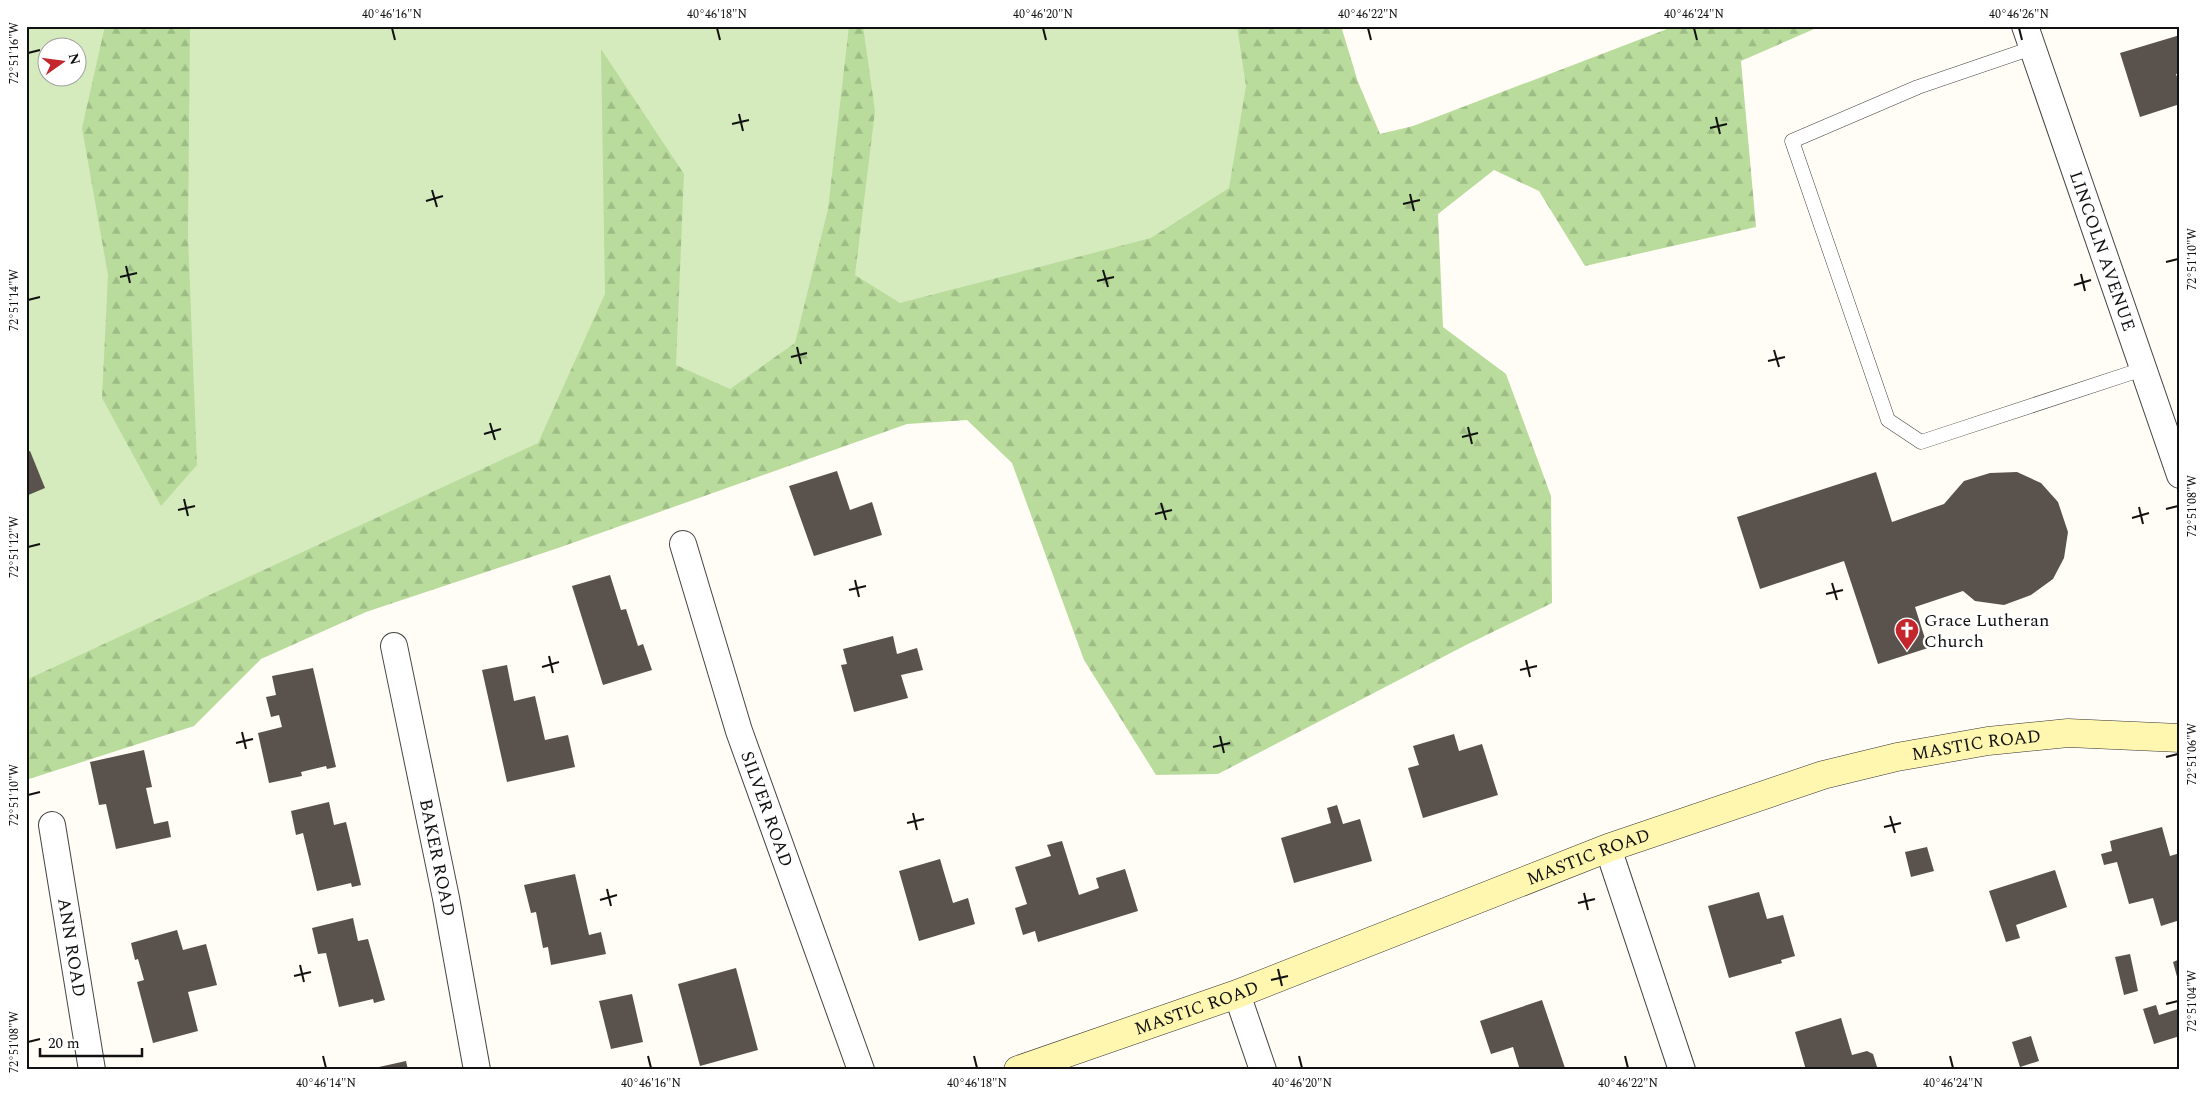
<svg xmlns="http://www.w3.org/2000/svg" width="2206" height="1096" font-family="Spectral,serif">
<style>
.grass{fill:#d5ebbd;fill-rule:evenodd}
.forest{fill:url(#forest-firs)}
.building{fill:#5a524d}
.lines{fill:none;stroke-linecap:round;stroke-linejoin:round}
.lane-casing{stroke:#444;stroke-width:15}
.street-casing{stroke:#444;stroke-width:28}
.secondary-casing{stroke:#333;stroke-width:29}
.lane{stroke:#fff;stroke-width:14}
.street{stroke:#fff;stroke-width:26}
.secondary{stroke:#fff6b0;stroke-width:28}
.ticks{fill:none;stroke:#111;stroke-width:2}
.labels{text-anchor:middle;dominant-baseline:central;stroke-width:5;stroke-linejoin:round;paint-order:stroke}
.street-label{font-size:18px;fill:#111;stroke:#fff}
.poi-label{font-size:18px;fill:#111;stroke:#fff;text-anchor:start}
.neatline{fill:none;stroke:#111;stroke-width:2}
.ticks-label{font-size:12px;text-anchor:middle;fill:#111}
</style>
<defs>
<pattern id="forest-firs" width="22" height="20" patternUnits="userSpaceOnUse" patternTransform="scale(1.25)"><rect width="22" height="20" fill="#b9dc9c"/><path d="M5 1l3.5 6h-7zM16 11l3.5 6h-7z" fill="#9ebc85"/></pattern>
</defs>
<rect width="100%" height="100%" fill="#fffdf5"/>
<path class="grass" d="M 26,26 L 1289,26 L 1315,192 L 26,742 ZM 48,48 L 78,48 L 78,78 L 48,78 Z"/>
<path class="forest" d="M 105,26 L 190,26 L 188,236 L 197,465 L 161,506 L 102,398 L 108,275 L 82,128 Z
M 849,26 L 863,26 L 875,111 L 855,275 L 900,303 L 1151,238 L 1229,188 L 1246,86 L 1237,26 L 1341,26 L 1358,82 L 1380,134 L 1413,126 L 1675,26 L 1821,26 L 1741,61 L 1756,227 L 1585,266 L 1539,191 L 1494,170 L 1438,214 L 1443,327 L 1506,374 L 1551,496 L 1552,603 L 1466,645 L 1218,774 L 1156,775 L 1084,660 L 1012,463 L 967,420 L 907,424 L 561,547 L 366,612 L 261,659 L 194,726 L 26,780 L 26,680 L 538,443 L 605,294 L 601,49 L 684,174 L 676,365 L 730,389 L 795,343 L 828,209 Z"/>
<path class="building" d="M 2180,35 L 2180,73 L 2176,74 L 2180,85 L 2180,104 L 2140,117 L 2120,53 Z
M 30,451 L 45,488 L 26,496 L 26,452 Z
M 837,471 L 850,510 L 872,502 L 882,535 L 814,556 L 789,486 Z
M 1876,472 L 1892,522 L 1944,504 L 1964,481 L 1990,473 L 2017,472 L 2041,483 L 2058,502 L 2068,532 L 2064,558 L 2053,579 L 2031,595 L 2004,605 L 1975,601 L 1963,591 L 1915,607 L 1928,648 L 1878,664 L 1844,561 L 1760,589 L 1737,517 Z
M 610,575 L 621,610 L 626,609 L 638,646 L 643,644 L 652,670 L 603,685 L 572,586 Z
M 893,636 L 897,654 L 917,648 L 923,670 L 901,675 L 908,698 L 854,712 L 841,665 L 847,664 L 843,649 Z
M 507,665 L 514,701 L 535,696 L 545,740 L 568,735 L 575,767 L 507,782 L 482,670 Z
M 313,668 L 336,767 L 327,769 L 326,766 L 301,772 L 302,776 L 269,783 L 258,733 L 282,727 L 279,715 L 271,717 L 266,697 L 276,695 L 272,676 Z
M 1454,734 L 1459,751 L 1482,744 L 1498,795 L 1423,818 L 1408,768 L 1419,765 L 1413,746 Z
M 144,750 L 152,787 L 146,788 L 154,824 L 168,821 L 171,837 L 116,849 L 106,804 L 99,805 L 90,762 Z
M 329,802 L 334,825 L 346,822 L 361,885 L 352,887 L 351,883 L 317,891 L 303,833 L 296,835 L 291,811 Z
M 1337,805 L 1343,824 L 1360,819 L 1372,861 L 1294,883 L 1281,838 L 1331,823 L 1327,808 Z
M 2162,827 L 2170,856 L 2180,853 L 2180,920 L 2161,926 L 2153,898 L 2129,904 L 2117,862 L 2104,865 L 2101,854 L 2112,851 L 2110,841 Z
M 1062,841 L 1079,895 L 1099,888 L 1096,878 L 1125,869 L 1138,911 L 1038,942 L 1035,931 L 1023,935 L 1015,908 L 1027,904 L 1015,867 L 1051,856 L 1047,845 Z
M 1927,847 L 1934,871 L 1911,877 L 1905,852 Z
M 940,859 L 953,903 L 968,898 L 975,924 L 919,941 L 899,871 Z
M 2055,870 L 2067,907 L 2016,925 L 2020,938 L 2006,942 L 1989,891 Z
M 575,874 L 589,935 L 601,932 L 606,954 L 551,965 L 548,947 L 543,948 L 536,912 L 531,913 L 524,885 Z
M 1759,892 L 1767,919 L 1783,915 L 1795,956 L 1781,960 L 1782,963 L 1729,978 L 1708,906 Z
M 353,918 L 358,941 L 368,939 L 385,1000 L 374,1003 L 373,999 L 339,1007 L 326,953 L 318,954 L 312,928 Z
M 177,930 L 183,950 L 206,944 L 217,985 L 188,992 L 198,1031 L 153,1043 L 137,982 L 144,980 L 138,959 L 135,960 L 131,943 Z
M 2130,954 L 2138,991 L 2124,995 L 2115,957 Z
M 2180,959 L 2180,984 L 2179,984 L 2173,962 Z
M 736,968 L 758,1050 L 700,1066 L 678,984 Z
M 632,994 L 643,1042 L 611,1049 L 599,1001 Z
M 1542,1000 L 1565,1068 L 1520,1070 L 1513,1047 L 1491,1054 L 1480,1021 Z
M 2156,1005 L 2159,1015 L 2178,1009 L 2180,1036 L 2154,1044 L 2143,1009 Z
M 1841,1018 L 1852,1055 L 1867,1051 L 1873,1054 L 1878,1070 L 1806,1070 L 1795,1032 Z
M 2031,1036 L 2039,1061 L 2020,1067 L 2012,1042 Z
M 406,1061 L 408,1070 L 370,1070 L 370,1069 Z"/>
<g class="lines">
<defs>
<path id="lane" d="M 2032,48 L 1918,87 L 1792,141 L 1888,420 L 1921,442 L 2143,369"/>
<g id="street">
<path id="s1" d="M 2025,26 L 2180,475"/>
<path id="s2" d="M 683,544 L 739,731 L 861,1070"/>
<path id="s3" d="M 394,646 L 446,898 L 477,1070"/>
<path id="s4" d="M 52,825 L 92,1070"/>
<path d="M 1608,848 L 1682,1070"/>
<path d="M 1237,994 L 1263,1070"/>
</g>
<g id="secondary">
<path id="s5" d="M 1018,1070 L 1237,994 L 1608,848 L 1823,775 L 1897,757 L 1988,741 L 2068,733 L 2180,738"/>
</g>
</defs>
<use href="#lane" class="lane-casing"/>
<use href="#street" class="street-casing"/>
<use href="#secondary" class="secondary-casing"/>
<use href="#lane" class="lane"/>
<use href="#street" class="street"/>
<use href="#secondary" class="secondary"/>
</g>
<path class="ticks" d="M 392,28 L 395,40M 717,28 L 720,40M 1043,28 L 1046,40M 1368,28 L 1371,40M 1694,28 L 1697,40M 2019,28 L 2022,40M 28,53 L 40,50M 739,114 L 743,131M 1716,117 L 1720,134M 732,124 L 749,120M 1710,128 L 1727,124M 432,190 L 437,207M 1410,194 L 1414,211M 426,201 L 443,196M 1403,204 L 1420,200M 2166,262 L 2178,259M 126,266 L 130,283M 1103,270 L 1108,287M 2081,274 L 2085,291M 120,277 L 137,273M 1097,281 L 1114,277M 2074,285 L 2091,280M 28,300 L 40,297M 797,347 L 801,364M 1774,350 L 1779,367M 791,357 L 807,353M 1768,361 L 1785,357M 490,423 L 495,440M 1468,427 L 1472,444M 484,434 L 501,429M 1462,437 L 1478,433M 184,499 L 188,516M 1161,503 L 1166,520M 2139,507 L 2143,524M 2166,509 L 2178,506M 178,510 L 195,506M 1155,514 L 1172,510M 2132,518 L 2149,513M 28,547 L 40,544M 855,580 L 859,597M 1832,583 L 1837,600M 849,590 L 866,586M 1826,594 L 1843,590M 549,656 L 553,673M 1526,660 L 1530,677M 542,667 L 559,662M 1520,670 L 1537,666M 242,732 L 246,749M 1220,736 L 1224,753M 236,743 L 253,739M 1213,747 L 1230,743M 2166,757 L 2178,754M 28,795 L 40,792M 913,813 L 917,830M 1890,816 L 1895,833M 907,823 L 924,819M 1884,827 L 1901,823M 607,889 L 611,906M 1584,893 L 1588,910M 600,900 L 617,895M 1578,903 L 1595,899M 300,965 L 304,982M 1278,969 L 1282,986M 294,976 L 311,972M 1271,980 L 1288,976M 2166,1004 L 2178,1001M 28,1042 L 40,1039M 323,1056 L 326,1068M 648,1056 L 651,1068M 974,1056 L 977,1068M 1299,1056 L 1302,1068M 1625,1056 L 1628,1068M 1950,1056 L 1953,1068"/>
<defs>
<symbol id="church-pin" viewBox="-11 -11 22 30"><path d="M0 17L-7.5 6A9.5 9.5 0 1 1 7.5 6Z" fill="#c4262e" stroke="#fff"/><path d="M-1.2-6h2.4v3.5h3.3v2.4h-3.3V6h-2.4V-.1h-3.3v-2.4h3.3Z" fill="#fff"/></symbol>
</defs>
<g fill-rule="evenodd">
<use href="#church-pin" x="1893" y="616" width="28" height="38"/>
</g>
<g class="labels">
<g class="street-label">
<text stroke="none"><textPath href="#s1" startOffset="238">LINCOLN AVENUE</textPath></text>
<text stroke="none"><textPath href="#s5" startOffset="1014">MASTIC ROAD</textPath></text>
<text stroke="none"><textPath href="#s2" startOffset="278">SILVER ROAD</textPath></text>
<text stroke="none"><textPath href="#s3" startOffset="216">BAKER ROAD</textPath></text>
<text stroke="none"><textPath href="#s5" startOffset="609">MASTIC ROAD</textPath></text>
<text stroke="none"><textPath href="#s4" startOffset="124">ANN ROAD</textPath></text>
<text stroke="none"><textPath href="#s5" startOffset="189">MASTIC ROAD</textPath></text>
</g>
<g class="poi-label">
<text x="1924" y="620">Grace Lutheran<tspan x="1924" dy="21">Church</tspan></text>
</g>
</g>
<rect width="2206" height="1096" fill="none" stroke="#ffffff" stroke-width="55"/>
<g transform="translate(62 62) rotate(76)"><circle r="24" fill="#ffffff" stroke="#a0a0a0"/>
<path d="M0-4L9 19L0 12L-9 19Z" fill="#c4262e"/>
<text y="-8" font-size="14" font-weight="bold" text-anchor="middle" fill="#111111">N</text>
</g>
<path d="M40 1048v8h102v-8" fill="none" stroke="#111111" stroke-width="2.5"/>
<text x="48" y="1048" font-size="15" fill="#111111" stroke="#ffffff" stroke-width="4" paint-order="stroke">20 m</text>
<rect x="28" y="28" width="2150" height="1040" class="neatline"/>
<g class="ticks-label">
<text x="392" y="18">40°46'16"N</text>
<text x="717" y="18">40°46'18"N</text>
<text x="1043" y="18">40°46'20"N</text>
<text x="1368" y="18">40°46'22"N</text>
<text x="1694" y="18">40°46'24"N</text>
<text x="2019" y="18">40°46'26"N</text>
<text transform="translate(14 53) rotate(-90)" y="4">72°51'16"W</text>
<text transform="translate(2192 259) rotate(-90)" y="4">72°51'10"W</text>
<text transform="translate(14 300) rotate(-90)" y="4">72°51'14"W</text>
<text transform="translate(2192 506) rotate(-90)" y="4">72°51'08"W</text>
<text transform="translate(14 547) rotate(-90)" y="4">72°51'12"W</text>
<text transform="translate(2192 754) rotate(-90)" y="4">72°51'06"W</text>
<text transform="translate(14 795) rotate(-90)" y="4">72°51'10"W</text>
<text transform="translate(2192 1001) rotate(-90)" y="4">72°51'04"W</text>
<text transform="translate(14 1042) rotate(-90)" y="4">72°51'08"W</text>
<text x="326" y="1087">40°46'14"N</text>
<text x="651" y="1087">40°46'16"N</text>
<text x="977" y="1087">40°46'18"N</text>
<text x="1302" y="1087">40°46'20"N</text>
<text x="1628" y="1087">40°46'22"N</text>
<text x="1953" y="1087">40°46'24"N</text>
</g>
</svg>
